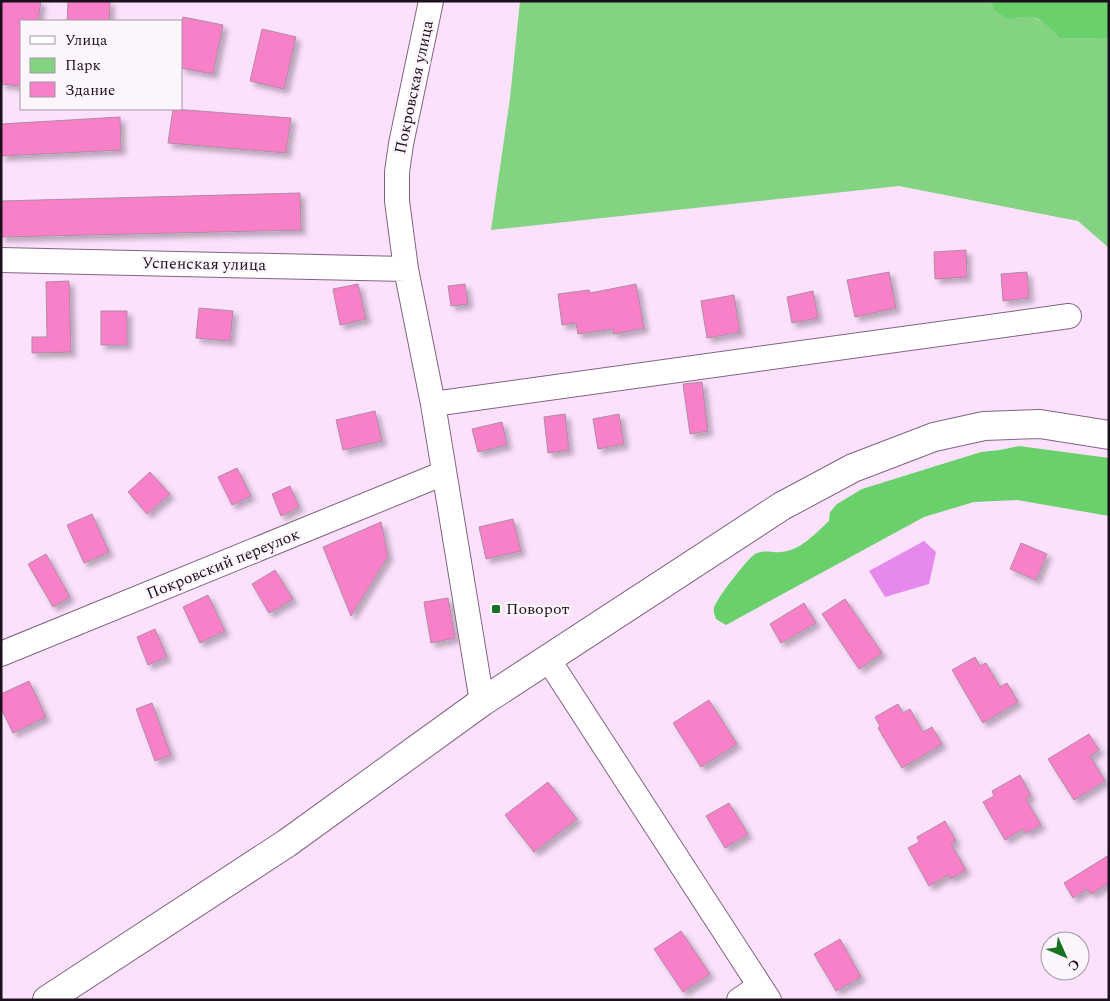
<svg xmlns="http://www.w3.org/2000/svg" width="1110" height="1001" font-family="Spectral,serif">
<style>
.green{fill:#83d383}
.forest{fill:#69d06c}
.water{fill:#e589ec}
.building{fill:#f780c9;stroke:#b28aa1;filter:url(#shadow)}
.lines{fill:none;stroke-linecap:round;stroke-linejoin:round}
.minor-casing{stroke:#806482;stroke-width:26}
.major-casing{stroke:#806482;stroke-width:30}
.minor{stroke:#fff;stroke-width:24}
.major{stroke:#fff;stroke-width:28}
.poi-dot{fill:#177321;stroke:#fcf5fc;stroke-width:2}
.labels{text-anchor:middle;dominant-baseline:central;stroke-width:5;stroke-linejoin:round;paint-order:stroke}
.street-label{font-size:16px;fill:#1b101c;stroke:#fcf5fc}
.poi-label{font-size:16px;fill:#1b101c;stroke:#fcf5fc;text-anchor:start}
</style>
<defs>
<filter id="shadow"><feDropShadow dx="4.5" dy="4.5" stdDeviation="2.5" flood-color="#0004"/></filter>
</defs>
<rect width="100%" height="100%" fill="#fbe1fc"/>
<path class="green" d="M 520,1 L 991,1 L 993,9 L 1028,15 L 1045,23 L 1059,38 L 1109,39 L 1109,248 L 1078,221 L 899,186 L 491,230 L 510,98 Z"/>
<path class="forest" d="M 991,1 L 1109,1 L 1109,39 L 1059,38 C 1040,18 1036,13 1008,19 L 993,9 Z
M 1019,446 L 1109,458 L 1109,516 L 1017,500 L 974,502 L 924,517 L 726,625 L 716,619 C 715,615 713,612 714,608 C 716,599 748,558 755,554 C 764,549 772,553 781,552 C 800,551 816,533 829,521 L 830,512 L 837,504 L 862,489 L 981,452 L 1000,450 Z"/>
<path class="water" d="M 924,541 L 936,552 L 929,584 L 885,597 L 869,571 Z"/>
<path class="building" d="M 1,1 L 41,1 L 38,21 L 21,21 L 21,86 L 1,84 Z
M 68,1 L 110,1 L 109,21 L 67,21 Z
M 183,17 L 223,25 L 213,74 L 181,68 L 181,25 Z
M 262,29 L 296,37 L 284,89 L 250,81 Z
M 173,109 L 291,118 L 286,153 L 168,143 Z
M 120,117 L 121,150 L 1,156 L 1,124 Z
M 300,193 L 301,230 L 1,237 L 1,201 Z
M 966,250 L 967,277 L 935,279 L 934,252 Z
M 889,272 L 896,308 L 855,317 L 847,280 Z
M 1027,272 L 1029,298 L 1003,301 L 1001,274 Z
M 69,281 L 71,352 L 32,353 L 32,337 L 47,337 L 46,282 Z
M 358,284 L 366,319 L 340,325 L 333,289 Z
M 465,284 L 468,304 L 451,306 L 448,286 Z
M 636,284 L 644,328 L 614,334 L 613,329 L 578,334 L 576,323 L 562,325 L 558,294 L 589,290 L 590,293 Z
M 813,291 L 818,318 L 792,323 L 787,297 Z
M 734,295 L 740,332 L 707,338 L 701,301 Z
M 199,308 L 233,311 L 230,341 L 196,338 Z
M 101,311 L 127,311 L 127,345 L 101,345 Z
M 702,382 L 708,431 L 690,434 L 683,384 Z
M 375,411 L 382,441 L 343,450 L 336,420 Z
M 565,414 L 569,450 L 548,453 L 544,417 Z
M 619,414 L 624,444 L 598,449 L 593,419 Z
M 502,422 L 507,445 L 478,452 L 472,429 Z
M 237,468 L 251,496 L 232,505 L 218,477 Z
M 150,472 L 170,494 L 147,514 L 128,492 Z
M 290,486 L 299,507 L 281,516 L 272,494 Z
M 92,514 L 109,552 L 84,563 L 67,525 Z
M 513,519 L 521,551 L 486,559 L 479,527 Z
M 381,522 L 388,556 L 351,616 L 323,547 Z
M 1021,543 L 1047,554 L 1036,580 L 1010,569 Z
M 46,554 L 70,597 L 53,607 L 28,564 Z
M 275,570 L 293,599 L 269,613 L 252,584 Z
M 208,595 L 225,631 L 200,643 L 183,607 Z
M 448,598 L 455,638 L 431,643 L 424,602 Z
M 845,599 L 882,653 L 859,669 L 822,614 Z
M 804,603 L 816,623 L 781,643 L 770,624 Z
M 155,629 L 167,657 L 148,665 L 137,637 Z
M 975,657 L 980,666 L 986,663 L 1000,687 L 1007,683 L 1018,702 L 983,723 L 952,670 Z
M 29,681 L 46,717 L 13,733 L 1,708 L 1,694 Z
M 709,700 L 737,744 L 701,767 L 673,723 Z
M 152,703 L 171,755 L 155,761 L 136,709 Z
M 898,704 L 903,713 L 910,709 L 923,732 L 932,727 L 942,744 L 902,768 L 878,728 L 880,726 L 875,717 Z
M 1089,734 L 1099,750 L 1090,756 L 1105,781 L 1074,800 L 1048,759 Z
M 1020,775 L 1031,796 L 1026,799 L 1041,825 L 1026,833 L 1023,829 L 1005,840 L 983,802 L 994,796 L 992,791 Z
M 548,782 L 577,819 L 534,852 L 505,815 Z
M 729,803 L 748,834 L 725,848 L 706,816 Z
M 945,821 L 956,841 L 951,844 L 966,870 L 950,879 L 948,875 L 929,886 L 908,848 L 919,842 L 917,837 Z
M 1109,855 L 1109,883 L 1091,894 L 1087,889 L 1073,898 L 1064,883 Z
M 681,931 L 710,974 L 683,992 L 654,949 Z
M 840,939 L 861,977 L 836,991 L 814,954 Z"/>
<g class="lines">
<defs>
<path id="minor" d="M 431,1 L 401,144 L 397,172 L 397,201 L 406,269 L 433,404 L 482,702
M 1,260 L 406,269
M 433,404 L 1069,316
M 1,654 L 444,473
M 548,659 L 769,1000
M 739,1000 L 760,986"/>
<path id="major" d="M 47,1000 L 287,843 L 482,702 L 782,506 L 853,468 L 934,437 L 984,426 L 1040,424 L 1109,435"/>
</defs>
<use href="#minor" class="minor-casing"/>
<use href="#major" class="major-casing"/>
<use href="#minor" class="minor"/>
<use href="#major" class="major"/>
</g>
<rect class="poi-dot" x="491" y="604" width="10" height="10" rx="2.5"/>
<g class="labels">
<g class="street-label">
<text transform="translate(414 87) rotate(-78)">Покровская улица</text>
<text transform="translate(204 264) rotate(1)">Успенская улица</text>
<text transform="translate(223 564) rotate(-22)">Покровский переулок</text>
</g>
<g class="poi-label">
<text x="506" y="609">Поворот</text>
</g>
</g>
<rect width="1110" height="1001" fill="none" stroke="#1b101c" stroke-width="5"/>
<rect x="20" y="20" width="162" height="90" fill="#fcf5fc" stroke="#a299a2"/>
<rect x="30" y="36" width="25" height="8" fill="#ffffff" stroke="#a299a2"/>
<text x="65" y="45" font-size="15" fill="#1b101c">Улица</text>
<rect x="30" y="58" width="25" height="15" fill="#83d383" stroke="#a299a2"/>
<text x="65" y="70" font-size="15" fill="#1b101c">Парк</text>
<rect x="30" y="82" width="25" height="15" fill="#f780c9" stroke="#a299a2"/>
<text x="65" y="95" font-size="15" fill="#1b101c">Здание</text>
<g transform="translate(1065 956) rotate(135)"><circle r="24" fill="#fcf5fc" stroke="#a299a2"/>
<path d="M0-4L9 19L0 12L-9 19Z" fill="#177321"/>
<text y="-8" font-size="14" font-weight="bold" text-anchor="middle" fill="#1b101c">С</text>
</g>
</svg>
